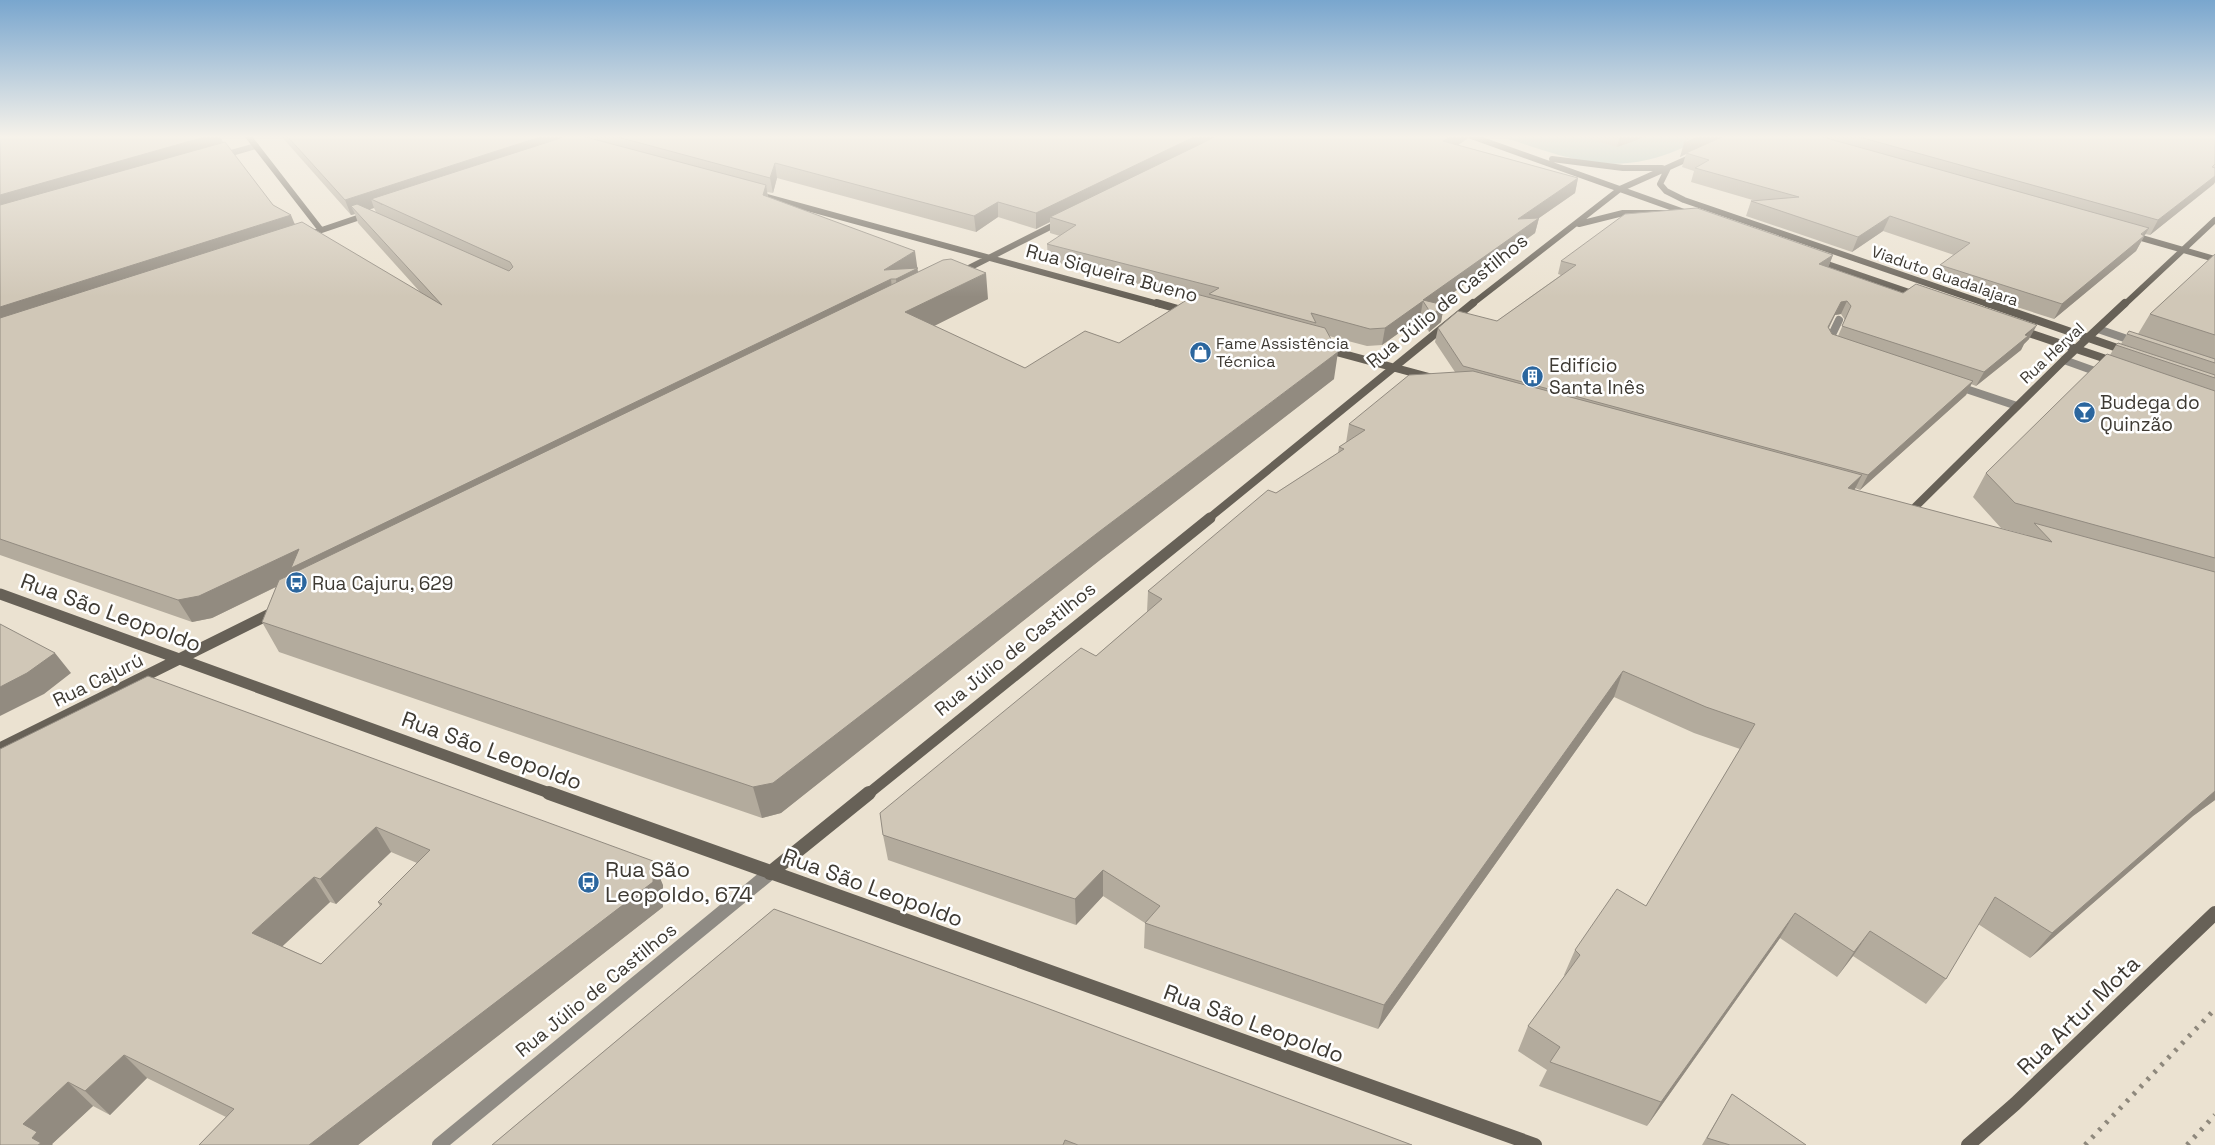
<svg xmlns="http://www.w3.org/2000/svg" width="2215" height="1145" font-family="'Space Grotesk',sans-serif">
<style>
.green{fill:#a6bfb3}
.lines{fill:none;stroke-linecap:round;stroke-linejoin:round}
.street-far2{stroke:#8f8b84;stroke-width:6}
.street-far1{stroke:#8f8b84;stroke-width:8}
.street{stroke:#8f8b84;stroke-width:14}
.secondary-far3{stroke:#676157;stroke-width:6}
.secondary-far2{stroke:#676157;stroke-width:8}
.secondary-far1{stroke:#676157;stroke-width:11}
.secondary{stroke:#676157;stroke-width:14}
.rail{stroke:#8e887c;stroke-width:5;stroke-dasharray:3 7;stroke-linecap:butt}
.wall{fill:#b3ab9d;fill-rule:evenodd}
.shaded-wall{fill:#928b80}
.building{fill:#d0c7b7;stroke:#928b80;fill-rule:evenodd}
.labels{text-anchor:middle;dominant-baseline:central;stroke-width:5;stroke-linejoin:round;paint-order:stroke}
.far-street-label{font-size:16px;fill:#3e3a33;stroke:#fff}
.far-poi-label{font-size:16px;fill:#3e3a33;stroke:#fff;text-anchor:start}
.street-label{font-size:19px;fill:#3e3a33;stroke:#fff}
.poi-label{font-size:19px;fill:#3e3a33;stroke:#fff;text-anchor:start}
.near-street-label{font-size:22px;fill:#3e3a33;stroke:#fff}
.near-poi-label{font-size:22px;fill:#3e3a33;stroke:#fff;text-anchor:start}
</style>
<rect width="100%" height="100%" fill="#ebe2d1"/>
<path class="green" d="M 1500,136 L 1706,136 C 1699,141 1690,144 1682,148 C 1613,179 1567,158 1500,136 Z"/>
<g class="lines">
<path class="street-far2" d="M 221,156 L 256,146"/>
<path class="street-far1" d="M 2098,329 L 2136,342
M 1831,344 L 1828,343 L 1839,320
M 2064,360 L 2103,374
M 1957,386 L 2017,406"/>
<path class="street" d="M 439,1145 L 770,873"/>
<path class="secondary-far3" d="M 248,136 L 321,230
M 1471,136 L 1687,213
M 1552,159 L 1623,168 L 1662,168
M 1668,168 L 1660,184 L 1666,191 L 1684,200 L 1990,305
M 756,194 L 1162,305
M 1579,224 L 1623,213 L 1668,213
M 307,235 L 369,214
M 2131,235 L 2215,259
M 1816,260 L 1918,295
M 959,273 L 1062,221
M 1471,305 L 1620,189 L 1696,155
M 2124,305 L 2215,220"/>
<path class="secondary-far2" d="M 1157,303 L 1185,311
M 1987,303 L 2126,351
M 2020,330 L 2115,362
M 1325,349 L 1429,377
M 1906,509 L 1912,510 L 2064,360 L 2125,303
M 1208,519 L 1473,303"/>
<path class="secondary-far1" d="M 0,594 L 552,794
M 0,748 L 274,612
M 868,794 L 1210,518"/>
<path class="secondary" d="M 549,793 L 1535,1145
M 770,873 L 869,793
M 1968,1145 L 2015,1104 L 2215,913"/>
<path class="rail" d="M 2085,1145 L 2215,1009
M 2187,1145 L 2215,1115"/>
</g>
<path class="wall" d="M 0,136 L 220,136 L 223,142 L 273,205 L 295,224 L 421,293 L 358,223 L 355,214 L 351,215 L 281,136 L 591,136 L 587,138 L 594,140 L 593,136 L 1468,136 L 1467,139 L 1458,145 L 1578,178 L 1575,193 L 1539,218 L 1535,233 L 1438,304 L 1444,305 L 1441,322 L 1429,332 L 1420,318 L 1382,345 L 1367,346 L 1329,336 L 1334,379 L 1100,560 L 781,813 L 762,818 L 279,652 L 262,622 L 276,587 L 212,618 L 192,622 L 0,555 ZM 777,178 L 976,232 L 998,217 L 1036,229 L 1050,222 L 1050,233 L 1060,236 L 1047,244 L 1048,260 L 1190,298 L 1119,343 L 1025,368 L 934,326 L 988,299 L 918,272 L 917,268 L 768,197 L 767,192 L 773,193 ZM 374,208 L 376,212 L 369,209 Z
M 1580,136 L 1648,136 L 1617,147 Z
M 1690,136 L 2215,136 L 2215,182 L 2150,235 L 2145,234 L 2136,251 L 2054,319 L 1933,280 L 1940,265 L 1954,255 L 1883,231 L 1852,252 L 1746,216 L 1751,201 L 1756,201 L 1691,182 L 1694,171 L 1682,167 L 1686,154 L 1680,157 Z
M 2215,254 L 2215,800 L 2193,816 L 2030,958 L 1978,924 L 1946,979 L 1926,1004 L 1853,956 L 1837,977 L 1780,938 L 1647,1126 L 1539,1086 L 1547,1070 L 1518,1051 L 1528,1026 L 1565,976 L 1564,975 L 1575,950 L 1646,906 L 1740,749 L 1694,733 L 1614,697 L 1378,1029 L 1144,948 L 1145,923 L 1103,896 L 1076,925 L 888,860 L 883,835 L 1096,656 L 1147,612 L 1148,591 L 1276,493 L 1338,453 L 1339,447 L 1346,443 L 1349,424 L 1455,372 L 1435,342 L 1438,328 L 1497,321 L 1561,275 L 1558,274 L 1561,261 L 1833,255 L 1828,267 L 2029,339 L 2024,344 L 2021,350 L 1976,386 L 1971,384 L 1966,395 L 1860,490 L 1855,488 L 1855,490 L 2026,536 L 2027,535 L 2001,528 L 1973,497 L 1986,473 L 2110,355 L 2116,345 L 2121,344 L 2127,334 L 2138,334 L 2150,314 ZM 1841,314 L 1845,320 L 1838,336 L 1832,334 L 1829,328 L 1835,315 Z
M 0,749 L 663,885 L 663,907 L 358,1145 L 199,1145 L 226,1117 L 147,1078 L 110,1115 L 93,1106 L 52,1144 L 0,1145 ZM 391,852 L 417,863 L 378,902 L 380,906 L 321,964 L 282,946 L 330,902 L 336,904 Z
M 774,909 L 1412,1145 L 492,1145 Z
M 1732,1094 L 1806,1145 L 1702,1145 Z"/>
<path class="shaded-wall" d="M 208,136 L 220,136 L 226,149 L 0,215 L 0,195 Z
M 543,136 L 591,136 L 382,205 L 371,199 L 374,208 L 358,213 L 351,206 L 355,214 L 351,215 L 345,200 Z
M 1196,136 L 1224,136 L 1050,217 L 1050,222 L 1036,229 L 1036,213 Z
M 1451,136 L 1468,136 L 1467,139 L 1441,156 L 1443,141 Z
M 1620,136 L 1648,136 L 1617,147 Z
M 1700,136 L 1727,136 L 1686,153 L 1686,154 L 1680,157 L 1684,143 Z
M 775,163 L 777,178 L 773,193 L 770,178 Z
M 2215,176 L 2215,182 L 2214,184 L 2150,235 L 2158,220 Z
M 1578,178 L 1575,193 L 1539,218 L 1535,233 L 1429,310 L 1423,301 L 1420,318 L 1382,345 L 1385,328 L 1423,300 L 1518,219 Z
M 766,185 L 769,203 L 763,195 Z
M 998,202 L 998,217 L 976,232 L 974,216 Z
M 291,215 L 298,232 L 0,330 L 0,307 Z
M 1890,216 L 1883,231 L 1852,252 L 1858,237 Z
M 2149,228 L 2136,251 L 2054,319 L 2062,304 Z
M 915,251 L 920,287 L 898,298 L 896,279 L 891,279 L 893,298 L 296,577 L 212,618 L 192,622 L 178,600 L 884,270 Z
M 1833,255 L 1828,268 L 1819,264 Z
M 986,273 L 988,299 L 908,339 L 905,312 Z
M 1847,301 L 1841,314 L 1835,315 L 1822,341 L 1828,327 L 1841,302 Z
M 1444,305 L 1441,322 L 1429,332 L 1432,315 Z
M 2037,325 L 2029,339 L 2024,344 L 2021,350 L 1976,386 L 1984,372 Z
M 1338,352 L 1334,379 L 1100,560 L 781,813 L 762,818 L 753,787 L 1100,531 Z
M 1973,381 L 1966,395 L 1860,490 L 1868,475 Z
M 1862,475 L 1850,499 L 1848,488 Z
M 55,653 L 71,673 L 44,694 L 0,716 L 0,687 Z
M 1623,671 L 1614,697 L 1378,1029 L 1384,1005 Z
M 2215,791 L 2215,800 L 2193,816 L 2030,958 L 2052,933 Z
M 376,827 L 391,852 L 336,904 L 320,879 Z
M 653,861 L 663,885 L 663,907 L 358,1145 L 309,1145 Z
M 1103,870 L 1103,896 L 1076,925 L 1075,899 Z
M 314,877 L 330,902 L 271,957 L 252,933 Z
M 1795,913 L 1780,938 L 1647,1126 L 1661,1102 Z
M 1870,931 L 1853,956 L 1837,977 L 1854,952 Z
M 124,1055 L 147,1078 L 110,1115 L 85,1091 Z
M 68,1082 L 93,1106 L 52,1144 L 53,1145 L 38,1145 L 32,1138 L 23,1124 Z"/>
<path class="building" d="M 0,136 L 208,136 L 0,195 Z
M 287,136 L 543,136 L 345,200 Z
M 567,136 L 582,136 L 766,185 L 763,195 L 915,251 L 884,270 L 918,268 L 896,279 L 891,279 L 291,568 L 299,549 L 199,596 L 178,600 L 0,539 L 0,318 L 302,222 L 442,305 L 351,206 L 357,204 L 509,271 L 513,267 L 510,262 L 371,199 Z
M 614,136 L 1196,136 L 1036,213 L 998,202 L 974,216 L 775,163 L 770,178 Z
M 1217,136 L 1451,136 L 1443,141 L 1578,178 L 1518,219 L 1539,218 L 1423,300 L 1444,305 L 1432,315 L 1423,301 L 1385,328 L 1370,329 L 1311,313 L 1316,323 L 1209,294 L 1219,288 L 1047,244 L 1076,225 L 1050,217 Z
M 1690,136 L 1700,136 L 1684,143 Z
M 1724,136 L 1819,136 L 2149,228 L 2141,234 L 2144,236 L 2062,304 L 1940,265 L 1970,243 L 1890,216 L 1858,237 L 1751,201 L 1799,197 L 1695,168 L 1709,160 L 1686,153 Z
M 1856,136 L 2215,136 L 2215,164 L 2212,167 L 2215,168 L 2215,176 L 2158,220 Z
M 225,142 L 273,205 L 291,215 L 0,307 L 0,205 Z
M 1697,208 L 1833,255 L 1819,264 L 1903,293 L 1916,284 L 2037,325 L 2025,335 L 2028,336 L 1984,372 L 1842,326 L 1851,306 L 1847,301 L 1841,302 L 1828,327 L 1832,334 L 1973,381 L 1868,475 L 1463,366 L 1438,328 L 1458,311 L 1497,321 L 1576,265 L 1561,261 L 1625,214 Z
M 2215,254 L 2215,335 L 2150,314 Z
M 951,259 L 986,273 L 905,312 L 1025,368 L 1085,331 L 1119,343 L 1196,294 L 1325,328 L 1338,352 L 1100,531 L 773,783 L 753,787 L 262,622 L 279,580 L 943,260 Z
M 2129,331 L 2215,359 L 2215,363 L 2127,334 Z
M 2118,343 L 2215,375 L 2215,378 L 2116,345 Z
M 2107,354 L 2215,391 L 2215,558 L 2015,503 L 1986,473 Z
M 1473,371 L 1862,475 L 1848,488 L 2052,542 L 2034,523 L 2215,572 L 2215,791 L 2052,933 L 1995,897 L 1946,979 L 1870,931 L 1854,952 L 1795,913 L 1661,1102 L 1550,1062 L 1560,1047 L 1528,1026 L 1580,955 L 1575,950 L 1617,889 L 1646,906 L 1755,724 L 1706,707 L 1623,671 L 1384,1005 L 1145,923 L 1160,906 L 1103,870 L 1075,899 L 883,835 L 880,813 L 1081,648 L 1096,656 L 1162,599 L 1148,591 L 1268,490 L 1276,493 L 1344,449 L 1339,447 L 1365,430 L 1349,424 L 1409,375 Z
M 0,624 L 55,653 L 27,673 L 0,687 Z
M 148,676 L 653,861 L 653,882 L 309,1145 L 199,1145 L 234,1109 L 124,1055 L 85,1091 L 68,1082 L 23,1124 L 37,1132 L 32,1138 L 41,1143 L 38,1145 L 0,1145 L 0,749 ZM 376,827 L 430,850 L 378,902 L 382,904 L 321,964 L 252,933 L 314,877 L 320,879 Z
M 774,909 L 1036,1004 L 1412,1145 L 1078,1145 L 1065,1140 L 1063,1145 L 492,1145 Z
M 1732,1094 L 1806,1145 L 1730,1145 L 1707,1138 Z"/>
<linearGradient id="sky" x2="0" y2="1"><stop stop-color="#79a6ce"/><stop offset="0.46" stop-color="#f6f2ea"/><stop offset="1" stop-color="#f6f2ea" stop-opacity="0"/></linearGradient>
<rect width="2215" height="297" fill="url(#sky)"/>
<defs>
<symbol id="shop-disc" viewBox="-11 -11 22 22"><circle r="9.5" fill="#2b669e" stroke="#fff"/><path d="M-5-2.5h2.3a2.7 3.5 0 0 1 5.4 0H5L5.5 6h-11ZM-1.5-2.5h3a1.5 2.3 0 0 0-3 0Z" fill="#fff"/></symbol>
<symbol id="building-disc" viewBox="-11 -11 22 22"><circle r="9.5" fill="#2b669e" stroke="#fff"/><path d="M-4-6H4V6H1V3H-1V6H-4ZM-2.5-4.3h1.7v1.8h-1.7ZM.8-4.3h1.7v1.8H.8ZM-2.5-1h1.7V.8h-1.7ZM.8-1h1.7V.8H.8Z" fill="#fff"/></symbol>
<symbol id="bar-disc" viewBox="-11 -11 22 22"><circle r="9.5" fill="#2b669e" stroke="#fff"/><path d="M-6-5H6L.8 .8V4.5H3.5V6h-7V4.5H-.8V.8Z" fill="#fff"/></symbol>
<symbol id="bus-disc" viewBox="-11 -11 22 22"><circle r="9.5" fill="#2b669e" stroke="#fff"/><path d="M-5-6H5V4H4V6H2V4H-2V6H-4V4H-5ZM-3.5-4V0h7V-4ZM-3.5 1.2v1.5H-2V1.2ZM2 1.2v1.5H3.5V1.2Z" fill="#fff"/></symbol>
</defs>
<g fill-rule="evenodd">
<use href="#shop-disc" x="1188" y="340" width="25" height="25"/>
<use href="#building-disc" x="1520" y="364" width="25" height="25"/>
<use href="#bar-disc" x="2072" y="400" width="25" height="25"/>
<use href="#bus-disc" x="284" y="570" width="25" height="25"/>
<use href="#bus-disc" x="576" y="870" width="25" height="25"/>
</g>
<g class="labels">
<g class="far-street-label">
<text transform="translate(1945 276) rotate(19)">Viaduto Guadalajara</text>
<text transform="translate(2052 353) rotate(-43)">Rua Herval</text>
</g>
<g class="far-poi-label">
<text x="1216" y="343">Fame Assistência<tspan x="1216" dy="18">Técnica</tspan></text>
</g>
<g class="street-label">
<text transform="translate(1112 273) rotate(15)">Rua Siqueira Bueno</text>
<text transform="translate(1447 301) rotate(-39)">Rua Júlio de Castilhos</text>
<text transform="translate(1015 649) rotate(-39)">Rua Júlio de Castilhos</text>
<text transform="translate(98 680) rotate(-26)">Rua Cajurú</text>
<text transform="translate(596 990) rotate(-39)">Rua Júlio de Castilhos</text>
</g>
<g class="poi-label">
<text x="1549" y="365">Edifício<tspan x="1549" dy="22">Santa Inês</tspan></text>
<text x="2100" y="402">Budega do<tspan x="2100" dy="22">Quinzão</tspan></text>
<text x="312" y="583">Rua Cajuru, 629</text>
</g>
<g class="near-street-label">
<text transform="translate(111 612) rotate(20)">Rua São Leopoldo</text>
<text transform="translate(492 750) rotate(20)">Rua São Leopoldo</text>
<text transform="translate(873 887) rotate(20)">Rua São Leopoldo</text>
<text transform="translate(2078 1015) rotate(-44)">Rua Artur Mota</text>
<text transform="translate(1254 1023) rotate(20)">Rua São Leopoldo</text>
</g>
<g class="near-poi-label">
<text x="605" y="869">Rua São<tspan x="605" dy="25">Leopoldo, 674</tspan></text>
</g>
</g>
</svg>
